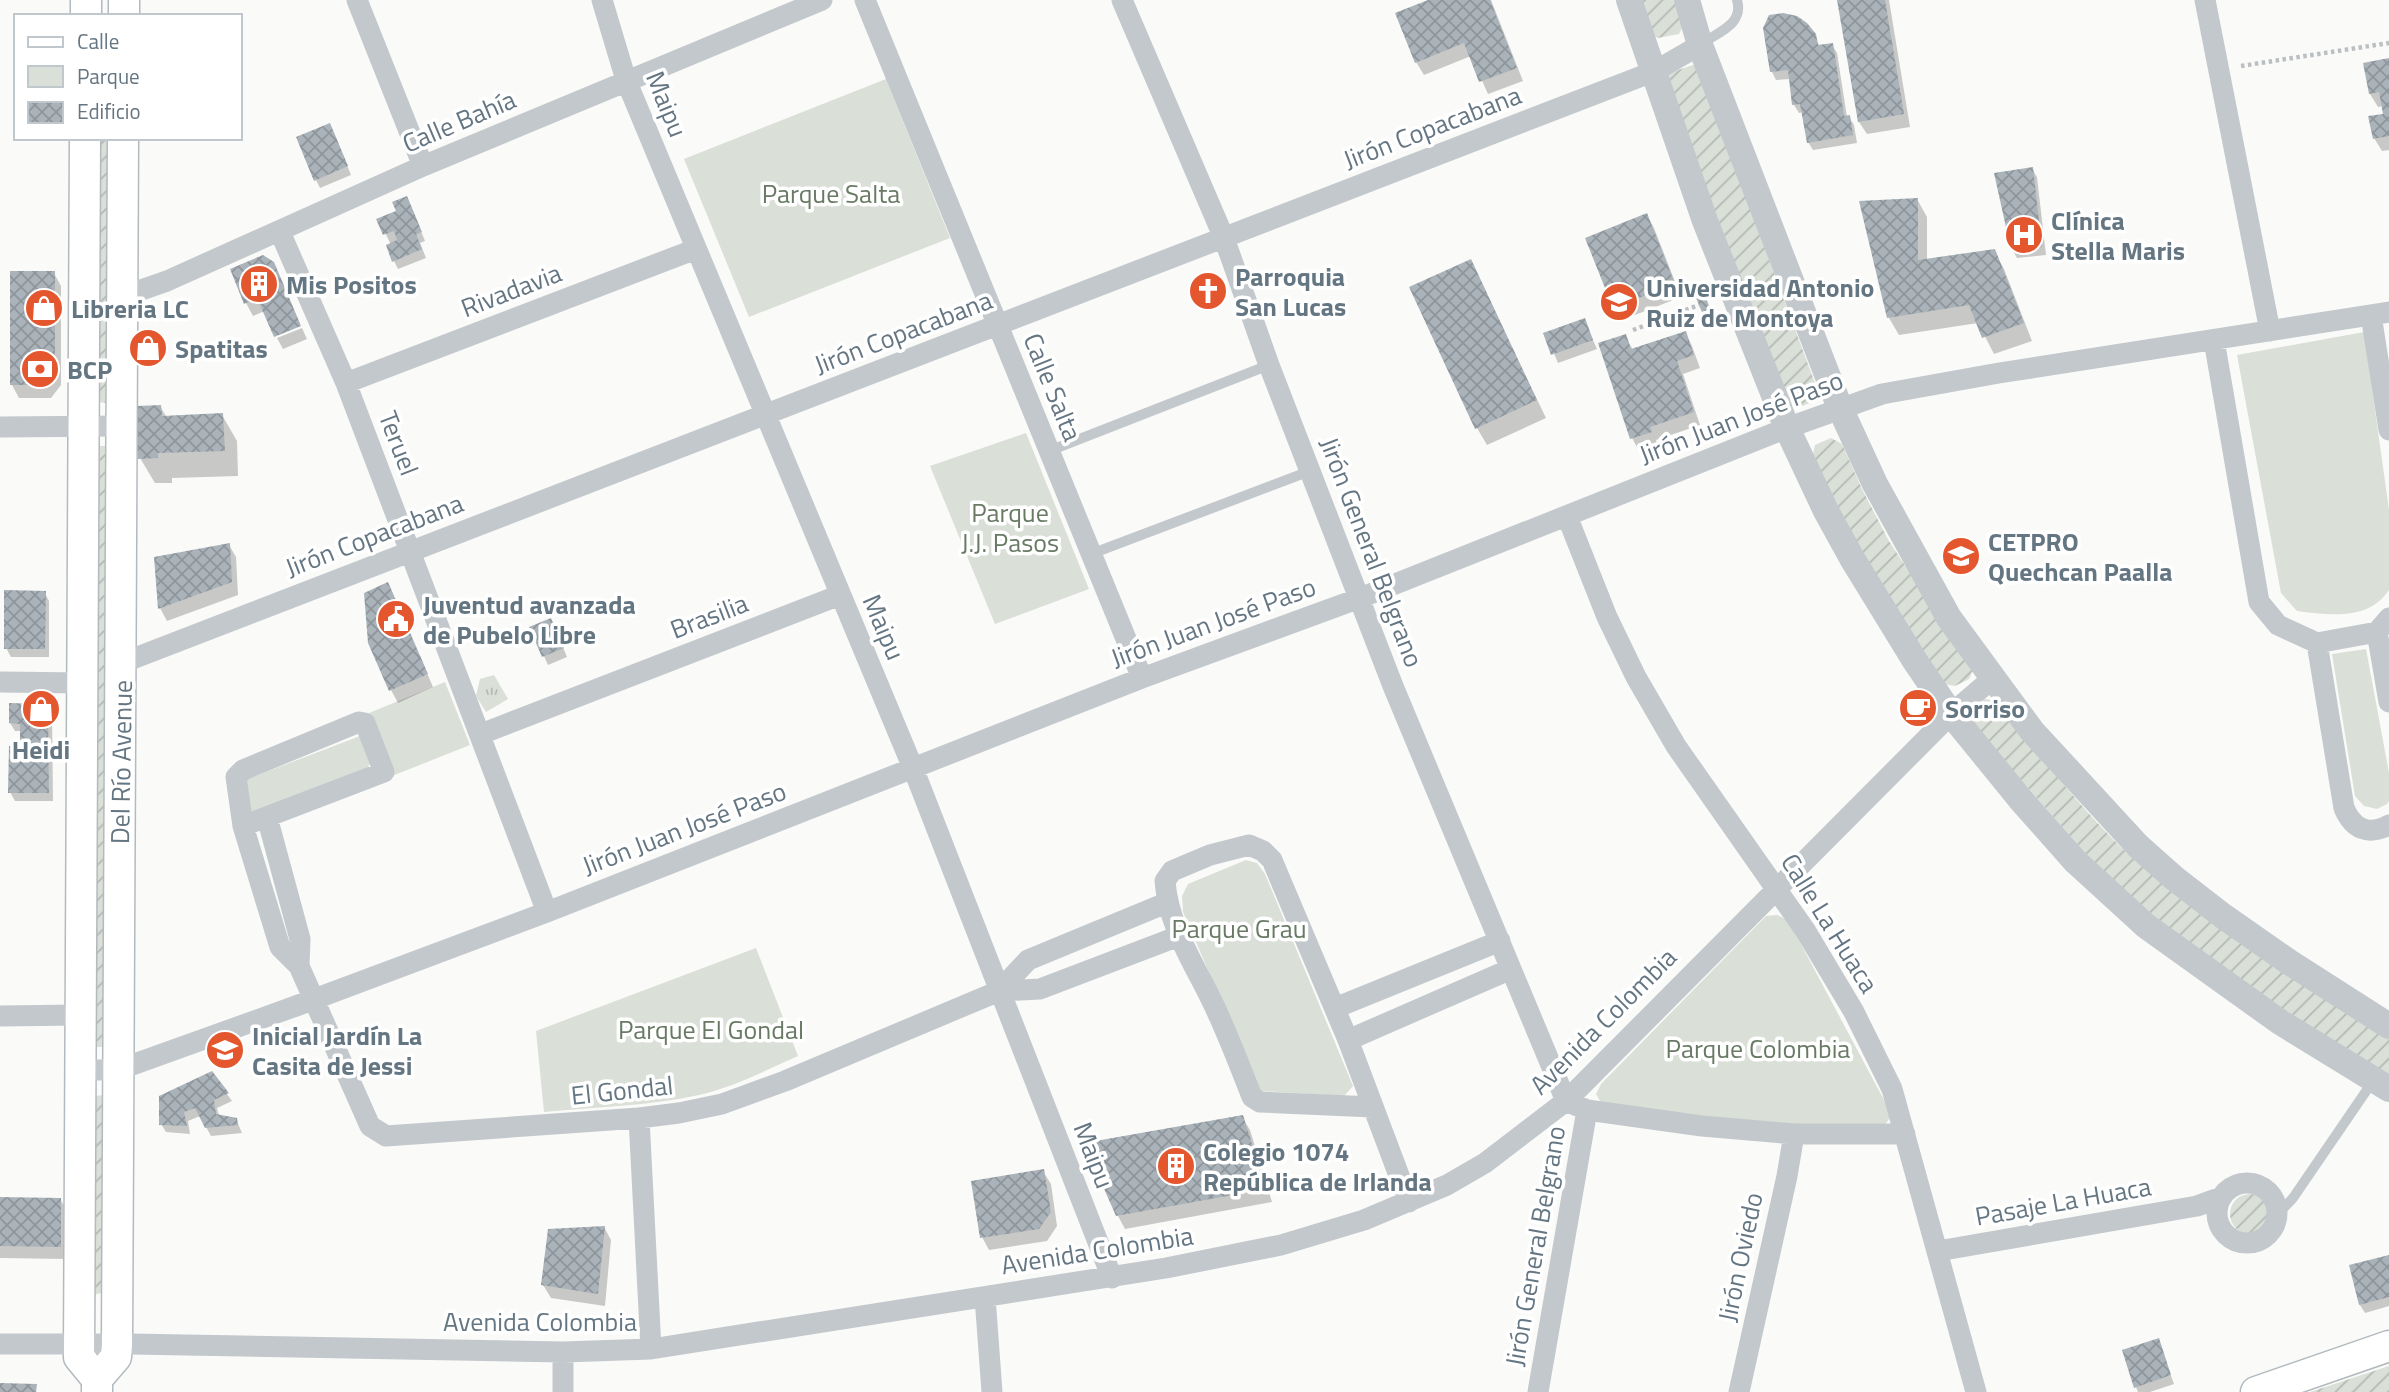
<svg xmlns="http://www.w3.org/2000/svg" width="2389" height="1392" font-family="'Titillium Web',sans-serif">
<style>
.grass{fill:url(#grass-tufts)}
.park{fill:#dadfd7}
.garden{fill:url(#garden-furrows)}
.shadow{fill:#0003}
.building{fill:url(#building-cross-hatch)}
.lines{fill:none;stroke-linecap:round;stroke-linejoin:round}
.secondary-casing{stroke:#b3babf;stroke-width:33}
.path{stroke:#bbbfc2;stroke-width:4.5;stroke-dasharray:3.5 3.5;stroke-linecap:butt}
.service{stroke:#c3c8cc;stroke-width:10}
.minor{stroke:#c3c8cc;stroke-width:21}
.tertiary{stroke:#c3c8cc;stroke-width:26}
.secondary{stroke:#fff;stroke-width:30}
.labels{text-anchor:middle;dominant-baseline:central;stroke-width:7;stroke-linejoin:round;paint-order:stroke}
.street-label{font-size:26px;fill:#657683;stroke:#fff}
.park-label{font-size:26px;fill:#687a64;stroke:#fff}
.poi-label{font-size:26px;font-weight:bold;fill:#657683;stroke:#fff;text-anchor:start}
</style>
<defs>
<pattern id="grass-tufts" width="24" height="20" patternUnits="userSpaceOnUse" patternTransform="scale(1.75)"><rect width="24" height="20" fill="#dadfd7"/><path d="M3 7l-1-3M5 7V3M7 7l1-3M15 17l-1-3M17 17v-4M19 17l1-3" fill="none" stroke="#b4b9b4"/></pattern>
<pattern id="garden-furrows" width="10" height="10" patternUnits="userSpaceOnUse" patternTransform="scale(1.75)"><rect width="10" height="10" fill="#dadfd7"/><path d="M-1 1l2-2M0 10L10 0M9 11l2-2" fill="none" stroke="#b4b9b4"/></pattern>
<pattern id="building-cross-hatch" width="8" height="8" patternUnits="userSpaceOnUse" patternTransform="scale(1.75)"><rect width="8" height="8" fill="#aab3b9"/><path d="M0 0l8 8M0 8l8-8" fill="none" stroke="#8e969c"/></pattern>
</defs>
<rect width="100%" height="100%" fill="#fafaf8"/>
<path class="grass" d="M 494,675 L 508,699 L 486,712 L 476,696 L 480,679 Z"/>
<path class="park" d="M 886,79 L 950,238 L 749,317 L 684,159 Z
M 2364,332 L 2389,510 L 2389,590 C 2368,621 2330,615 2297,611 L 2281,593 L 2237,355 Z
M 1026,433 L 1089,589 L 995,624 L 930,466 Z
M 2366,649 L 2389,773 L 2389,801 L 2387,804 L 2377,809 L 2364,806 L 2355,796 L 2332,654 Z
M 445,682 L 470,745 L 392,776 L 369,713 Z
M 360,736 L 371,762 L 368,767 L 254,813 L 249,810 L 245,780 Z
M 1246,860 L 1257,863 L 1265,874 L 1353,1086 L 1344,1096 L 1260,1091 L 1183,912 L 1182,896 L 1188,884 Z
M 1777,915 L 1788,920 L 1892,1115 L 1881,1130 L 1606,1111 L 1596,1094 L 1601,1084 L 1766,916 Z
M 756,948 L 798,1056 C 766,1070 734,1087 699,1095 C 649,1106 595,1107 544,1112 L 536,1031 Z"/>
<path class="garden" d="M 1639,0 L 1675,0 L 1683,26 L 1679,34 L 1658,38 L 1652,35 Z
M 1696,64 L 1818,391 L 1815,401 L 1797,408 L 1790,403 L 1733,264 L 1666,84 L 1669,73 Z
M 93,138 L 112,138 L 111,403 L 94,402 Z
M 1831,438 L 1842,444 L 1863,491 L 1889,541 L 1973,670 L 1969,679 L 1955,686 L 1943,684 L 1890,603 L 1812,459 L 1815,445 Z
M 93,446 L 112,446 L 109,1047 L 93,1047 Z
M 1985,699 L 1997,701 C 2041,757 2084,814 2137,862 C 2213,931 2302,984 2389,1038 L 2389,1077 L 2218,967 L 2111,882 L 1969,721 L 1970,711 Z
M 109,1095 L 107,1292 L 92,1295 L 92,1096 Z
M2230 1214a20 20 0 1 1 40 0a20 20 0 1 1-40 0Z
M 2389,1366 L 2389,1392 L 2310,1392 Z"/>
<path class="shadow" d="M 1433,0 L 1491,0 L 1523,81 L 1488,94 L 1471,56 L 1424,75 L 1416,62 Z
M 1838,0 L 1889,0 L 1910,127 L 1867,134 L 1859,122 Z
M 1764,28 L 1814,35 L 1820,47 L 1832,45 L 1837,53 L 1847,117 L 1849,117 L 1854,125 L 1857,143 L 1813,150 L 1808,142 L 1803,112 L 1799,113 L 1794,105 L 1791,79 L 1776,80 L 1772,72 Z
M 2389,60 L 2389,150 L 2382,151 L 2374,138 L 2385,115 L 2383,106 L 2378,107 L 2370,94 Z
M 334,133 L 351,175 L 320,188 L 316,180 Z
M 2032,169 L 2037,177 L 2046,255 L 2017,258 L 2012,249 Z
M 1917,199 L 1927,217 L 1927,260 L 1994,251 L 2004,269 L 2032,341 L 1994,354 L 1978,323 L 1899,335 L 1889,318 L 1861,202 Z
M 411,206 L 425,241 L 420,243 L 426,258 L 398,269 L 394,261 L 391,245 L 379,220 Z
M 1646,215 L 1654,228 L 1681,297 L 1622,320 L 1615,308 L 1588,238 Z
M 1470,261 L 1546,418 L 1487,445 L 1477,428 Z
M 54,273 L 61,286 L 61,385 L 51,398 L 19,398 L 12,385 Z
M 280,277 L 300,324 L 275,335 L 265,311 L 253,316 L 246,303 Z
M 1584,320 L 1597,349 L 1558,363 L 1546,334 Z
M 302,328 L 307,339 L 283,349 L 277,338 Z
M 1685,333 L 1692,346 L 1700,368 L 1683,374 L 1700,425 L 1656,440 L 1658,445 L 1639,451 L 1632,438 L 1601,344 L 1625,336 L 1633,350 Z
M 153,339 L 156,362 L 147,363 L 145,359 Z
M 160,406 L 167,418 L 222,415 L 237,441 L 238,476 L 172,478 L 172,483 L 155,483 L 140,458 Z
M 229,545 L 236,557 L 238,595 L 167,621 L 160,608 L 156,559 Z
M 45,593 L 49,601 L 49,657 L 11,657 L 6,648 Z
M 394,597 L 433,687 L 398,703 L 391,690 Z
M 531,628 L 555,628 L 567,657 L 548,665 Z
M 47,707 L 52,716 L 53,801 L 15,801 L 10,792 L 22,748 L 22,731 L 15,731 L 10,723 Z
M 212,1073 L 232,1101 L 217,1108 L 219,1116 L 236,1119 L 242,1133 L 211,1136 L 200,1116 L 188,1121 L 190,1134 L 166,1132 L 161,1124 Z
M 1242,1117 L 1250,1130 L 1272,1202 L 1125,1229 L 1118,1216 Z
M 1043,1171 L 1051,1184 L 1057,1226 L 1047,1241 L 989,1250 L 982,1237 Z
M 0,1199 L 60,1199 L 68,1212 L 67,1259 L 0,1258 Z
M 604,1227 L 611,1240 L 605,1306 L 551,1298 L 543,1285 Z
M 2389,1256 L 2389,1306 L 2365,1313 L 2360,1305 L 2351,1267 Z
M 2158,1340 L 2174,1384 L 2150,1392 L 2138,1392 L 2136,1387 Z"/>
<path class="building" d="M 1428,0 L 1490,0 L 1517,68 L 1479,82 L 1464,43 L 1415,63 L 1395,13 Z
M 1837,0 L 1885,0 L 1904,114 L 1858,122 Z
M 1783,13 L 1797,16 L 1807,23 L 1816,34 L 1818,45 L 1833,43 L 1844,116 L 1850,115 L 1853,135 L 1807,143 L 1800,104 L 1792,105 L 1788,70 L 1770,72 L 1763,28 L 1769,15 Z
M 2389,58 L 2389,136 L 2373,139 L 2368,116 L 2383,114 L 2379,92 L 2369,94 L 2363,63 Z
M 330,123 L 348,166 L 314,181 L 296,137 Z
M 2033,167 L 2042,247 L 2011,250 L 1994,173 Z
M 407,196 L 422,232 L 416,234 L 422,249 L 392,262 L 386,245 L 397,240 L 394,231 L 383,235 L 376,219 L 396,211 L 392,202 Z
M 1918,198 L 1918,260 L 1995,249 L 2024,323 L 1982,338 L 1969,305 L 1887,318 L 1859,201 Z
M 1647,213 L 1675,284 L 1613,308 L 1585,238 Z
M 263,255 L 274,262 L 301,326 L 274,337 L 257,298 L 244,304 L 230,269 Z
M 1471,259 L 1537,400 L 1475,429 L 1409,287 Z
M 10,271 L 55,271 L 55,371 L 44,385 L 10,385 Z
M 1701,285 L 1714,319 L 1706,322 L 1692,288 Z
M 1585,318 L 1593,340 L 1551,355 L 1543,333 Z
M 1686,331 L 1694,355 L 1677,361 L 1694,412 L 1650,427 L 1652,432 L 1630,439 L 1598,343 L 1626,334 L 1631,349 Z
M 142,337 L 154,337 L 155,359 L 143,360 Z
M 161,405 L 162,416 L 223,413 L 225,451 L 158,453 L 158,458 L 138,459 L 137,406 Z
M 230,543 L 232,582 L 158,609 L 154,557 Z
M 388,582 L 428,674 L 389,691 L 368,643 L 364,593 Z
M 4,590 L 46,591 L 45,649 L 4,649 Z
M 551,618 L 564,648 L 542,657 L 529,627 Z
M 9,703 L 45,704 L 48,706 L 49,793 L 8,793 L 9,746 L 20,746 L 20,724 L 9,723 Z
M 212,1071 L 229,1093 L 214,1100 L 216,1114 L 237,1118 L 238,1125 L 205,1128 L 195,1108 L 184,1112 L 187,1126 L 159,1125 L 159,1096 Z
M 1243,1115 L 1266,1189 L 1116,1216 L 1084,1143 Z
M 1044,1169 L 1051,1212 L 1039,1229 L 980,1238 L 971,1181 Z
M 0,1197 L 61,1198 L 61,1247 L 0,1246 Z
M 605,1226 L 598,1294 L 541,1285 L 548,1229 Z
M 2389,1255 L 2389,1297 L 2359,1305 L 2349,1265 Z
M 2159,1338 L 2171,1375 L 2134,1388 L 2122,1350 Z
M 0,1383 L 37,1384 L 36,1392 L 0,1392 Z"/>
<g class="lines">
<defs>
<path id="secondary" d="M 86,16 L 86,0
M 124,16 L 124,0
M 85,138 L 79,1357 L 97,1379 L 97,1392
M 97,1379 L 116,1357 L 117,1345 L 123,138
M 2256,1392 L 2389,1346"/>
</defs>
<use href="#secondary" class="secondary-casing"/>
<path class="path" d="M 2241,66 L 2389,43
M 1633,330 L 1699,305"/>
<path class="service" d="M 1701,44 C 1719,32 1744,24 1737,0
M 1049,451 L 1269,365
M 1091,554 L 1310,471
M 2278,1214 L 2293,1198 L 2373,1081"/>
<path class="minor" d="M 357,0 L 423,166
M 602,0 L 626,80 L 913,768 L 1112,1278
M 865,0 L 1142,678
M 1122,0 L 1224,238 L 1269,365 L 1393,686 L 1566,1101 L 1587,1110 L 1702,1126 L 1794,1134 L 1905,1134
M 2205,0 L 2270,331
M 280,232 L 346,383 L 547,912
M 121,297 L 167,281 L 423,166 L 822,0
M 2371,315 L 2389,430
M 2214,340 L 2259,602 L 2278,625 L 2317,643 L 2377,632 L 2389,618
M 346,383 L 696,249
M 0,427 L 121,426
M 1567,516 L 1607,617 L 1636,677 L 1676,746 L 1805,930 L 1854,1012 L 1892,1089 L 1976,1392
M 2377,632 L 2389,702
M 2317,643 L 2344,808 C 2353,829 2368,836 2389,825
M 122,663 L 1655,71 L 1700,45
M 0,682 L 83,683
M 481,734 L 840,595
M 267,817 L 300,939 L 299,966
M 243,826 L 384,772 L 365,723 L 359,722 L 243,770 L 236,777 L 243,826 L 280,947 L 299,966 L 370,1126 L 386,1136 L 639,1118 L 679,1113 L 722,1104 L 785,1081 L 999,991 L 1040,989 L 1179,936
M 999,991 L 1028,960 L 1166,903
M 1335,1008 L 1500,941
M 0,1016 L 80,1015
M 1348,1040 L 1511,969
M 81,1070 L 118,1070 L 296,1006 L 547,912 L 1142,678 L 1360,598 L 1787,428 L 1882,394 L 1999,373 L 2389,312
M 1373,1107 L 1260,1102 L 1252,1097 C 1239,1064 1226,1029 1210,997 C 1191,959 1168,923 1165,881 L 1172,871 L 1210,855 L 1249,845 L 1263,851 L 1272,860 L 1348,1040 L 1409,1202
M 639,1118 L 651,1349
M2217 1213a30 30 0 1 1 60 0a30 30 0 1 1-60 0Z
M 1938,1251 L 2197,1206 L 2222,1197
M 985,1297 L 992,1392
M 0,1344 L 131,1344 L 563,1352 L 651,1349 L 1166,1268 L 1281,1245 L 1364,1220 L 1447,1185 L 1485,1163 L 1566,1101 L 1951,714 L 1993,678
M 563,1392 L 563,1352
M 1538,1392 L 1587,1110
M 1739,1392 L 1787,1176 L 1794,1134"/>
<path class="tertiary" d="M 1629,0 L 1705,221 L 1787,428 L 1826,511 L 1853,560 L 1915,661 L 1951,714 L 2021,800 L 2076,862 L 2146,926 L 2280,1022 L 2389,1089
M 1687,0 L 1700,45 L 1840,408 L 1875,484 L 1949,618 L 2032,731 L 2138,846 L 2174,878 L 2223,916 L 2289,962 L 2389,1026"/>
<use href="#secondary" class="secondary"/>
</g>
<defs>
<symbol id="hospital-disc" viewBox="-11 -11 22 22"><circle r="9.5" fill="#e4572e" stroke="#fff"/><path d="M-5-5h3v3.5h4V-5h3V5h-3V1.5h-4V5h-3Z" fill="#fff"/></symbol>
<symbol id="building-disc" viewBox="-11 -11 22 22"><circle r="9.5" fill="#e4572e" stroke="#fff"/><path d="M-4-6H4V6H1V3H-1V6H-4ZM-2.5-4.3h1.7v1.8h-1.7ZM.8-4.3h1.7v1.8H.8ZM-2.5-1h1.7V.8h-1.7ZM.8-1h1.7V.8H.8Z" fill="#fff"/></symbol>
<symbol id="church-disc" viewBox="-11 -11 22 22"><circle r="9.5" fill="#e4572e" stroke="#fff"/><path d="M-1.2-6h2.4v3.5h3.3v2.4h-3.3V6h-2.4V-.1h-3.3v-2.4h3.3Z" fill="#fff"/></symbol>
<symbol id="university-disc" viewBox="-11 -11 22 22"><circle r="9.5" fill="#e4572e" stroke="#fff"/><path d="M0-5L7-2L0 1L-7-2ZM-4 1L0 2.5L4 1V4Q0 6-4 4Z" fill="#fff"/></symbol>
<symbol id="shop-disc" viewBox="-11 -11 22 22"><circle r="9.5" fill="#e4572e" stroke="#fff"/><path d="M-5-2.5h2.3a2.7 3.5 0 0 1 5.4 0H5L5.5 6h-11ZM-1.5-2.5h3a1.5 2.3 0 0 0-3 0Z" fill="#fff"/></symbol>
<symbol id="bank-disc" viewBox="-11 -11 22 22"><circle r="9.5" fill="#e4572e" stroke="#fff"/><path d="M-6-4H6V4H-6ZM0-2.3a2.3 2.3 0 1 0 0 4.6a2.3 2.3 0 1 0 0-4.6Z" fill="#fff"/></symbol>
<symbol id="civic-disc" viewBox="-11 -11 22 22"><circle r="9.5" fill="#e4572e" stroke="#fff"/><path d="M-.6-6.5H3V-4.5H.6V-3L4-1V1h2V6H-6V1h2V-1L-.6-3ZM-1.2 2.5V6h2.4V2.5Z" fill="#fff"/></symbol>
<symbol id="cafe-disc" viewBox="-11 -11 22 22"><circle r="9.5" fill="#e4572e" stroke="#fff"/><path d="M-5.5-4.5H6V0H3Q3 3.5 0 3.5H-2.5Q-5.5 3.5-5.5 0ZM3-3.2v2h1.7v-2ZM-6 4.5H4V6H-6Z" fill="#fff"/></symbol>
<symbol id="school-disc" viewBox="-11 -11 22 22"><circle r="9.5" fill="#e4572e" stroke="#fff"/><path d="M0-5L7-2L0 1L-7-2ZM-4 1L0 2.5L4 1V4Q0 6-4 4Z" fill="#fff"/></symbol>
</defs>
<g fill-rule="evenodd">
<use href="#hospital-disc" x="2002" y="213" width="44" height="44"/>
<use href="#building-disc" x="237" y="262" width="44" height="44"/>
<use href="#church-disc" x="1186" y="269" width="44" height="44"/>
<use href="#university-disc" x="1597" y="280" width="44" height="44"/>
<use href="#shop-disc" x="22" y="286" width="44" height="44"/>
<use href="#shop-disc" x="126" y="326" width="44" height="44"/>
<use href="#bank-disc" x="18" y="347" width="44" height="44"/>
<use href="#university-disc" x="1939" y="534" width="44" height="44"/>
<use href="#civic-disc" x="374" y="597" width="44" height="44"/>
<use href="#cafe-disc" x="1896" y="686" width="44" height="44"/>
<use href="#shop-disc" x="19" y="687" width="44" height="44"/>
<use href="#school-disc" x="203" y="1028" width="44" height="44"/>
<use href="#building-disc" x="1154" y="1144" width="44" height="44"/>
</g>
<g class="labels">
<g class="street-label">
<text transform="translate(667 104) rotate(68)">Maipu</text>
<text transform="translate(459 121) rotate(-23)">Calle Bahía</text>
<text transform="translate(1432 127) rotate(-21)">Jirón Copacabana</text>
<text transform="translate(511 290) rotate(-21)">Rivadavia</text>
<text transform="translate(903 332) rotate(-21)">Jirón Copacabana</text>
<text transform="translate(1053 387) rotate(68)">Calle Salta</text>
<text transform="translate(1741 417) rotate(-21)">Jirón Juan José Paso</text>
<text transform="translate(399 443) rotate(69)">Teruel</text>
<text transform="translate(374 535) rotate(-21)">Jirón Copacabana</text>
<text transform="translate(1372 552) rotate(69)">Jirón General Belgrano</text>
<text transform="translate(709 616) rotate(-21)">Brasilia</text>
<text transform="translate(1213 622) rotate(-20)">Jirón Juan José Paso</text>
<text transform="translate(884 627) rotate(67)">Maipu</text>
<text transform="translate(121 762) rotate(-89)">Del Río Avenue</text>
<text transform="translate(684 828) rotate(-21)">Jirón Juan José Paso</text>
<text transform="translate(1830 923) rotate(58)">Calle La Huaca</text>
<text transform="translate(1603 1021) rotate(-45)">Avenida Colombia</text>
<text transform="translate(622 1090) rotate(-6)">El Gondal</text>
<text transform="translate(1094 1155) rotate(69)">Maipu</text>
<text transform="translate(2063 1201) rotate(-10)">Pasaje La Huaca</text>
<text transform="translate(1535 1246) rotate(-80)">Jirón General Belgrano</text>
<text transform="translate(1097 1250) rotate(-9)">Avenida Colombia</text>
<text transform="translate(1740 1257) rotate(-78)">Jirón Oviedo</text>
<text x="540" y="1321">Avenida Colombia</text>
</g>
<g class="park-label">
<text x="831" y="193">Parque Salta</text>
<text x="1010" y="512">Parque<tspan x="1010" dy="30">J.J. Pasos</tspan></text>
<text x="1239" y="928">Parque Grau</text>
<text x="711" y="1029">Parque El Gondal</text>
<text x="1758" y="1048">Parque Colombia</text>
</g>
<g class="poi-label">
<text x="2051" y="220">Clínica<tspan x="2051" dy="30">Stella Maris</tspan></text>
<text x="1235" y="276">Parroquia<tspan x="1235" dy="30">San Lucas</tspan></text>
<text x="286" y="284">Mis Positos</text>
<text x="1646" y="287">Universidad Antonio<tspan x="1646" dy="30">Ruiz de Montoya</tspan></text>
<text x="71" y="308">Libreria LC</text>
<text x="175" y="348">Spatitas</text>
<text x="67" y="369">BCP</text>
<text x="1988" y="541">CETPRO<tspan x="1988" dy="30">Quechcan Paalla</tspan></text>
<text x="423" y="604">Juventud avanzada<tspan x="423" dy="30">de Pubelo Libre</tspan></text>
<text x="1945" y="708">Sorriso</text>
<text x="41" y="749" text-anchor="middle">Heidi</text>
<text x="252" y="1035">Inicial Jardín La<tspan x="252" dy="30">Casita de Jessi</tspan></text>
<text x="1203" y="1151">Colegio 1074<tspan x="1203" dy="30">República de Irlanda</tspan></text>
</g>
</g>
<rect x="14" y="14" width="228" height="126" fill="#ffffff" stroke="#c1c8cd" stroke-width="2"/>
<rect x="28" y="37" width="35" height="10" fill="#ffffff" stroke="#c1c8cd" stroke-width="2"/>
<text x="77" y="49" font-size="21" fill="#657683">Calle</text>
<rect x="28" y="66" width="35" height="21" fill="#dadfd7" stroke="#c1c8cd" stroke-width="2"/>
<text x="77" y="84" font-size="21" fill="#657683">Parque</text>
<rect x="28" y="102" width="35" height="21" fill="url(#building-cross-hatch)" stroke="#c1c8cd" stroke-width="2"/>
<text x="77" y="119" font-size="21" fill="#657683">Edificio</text>
</svg>
